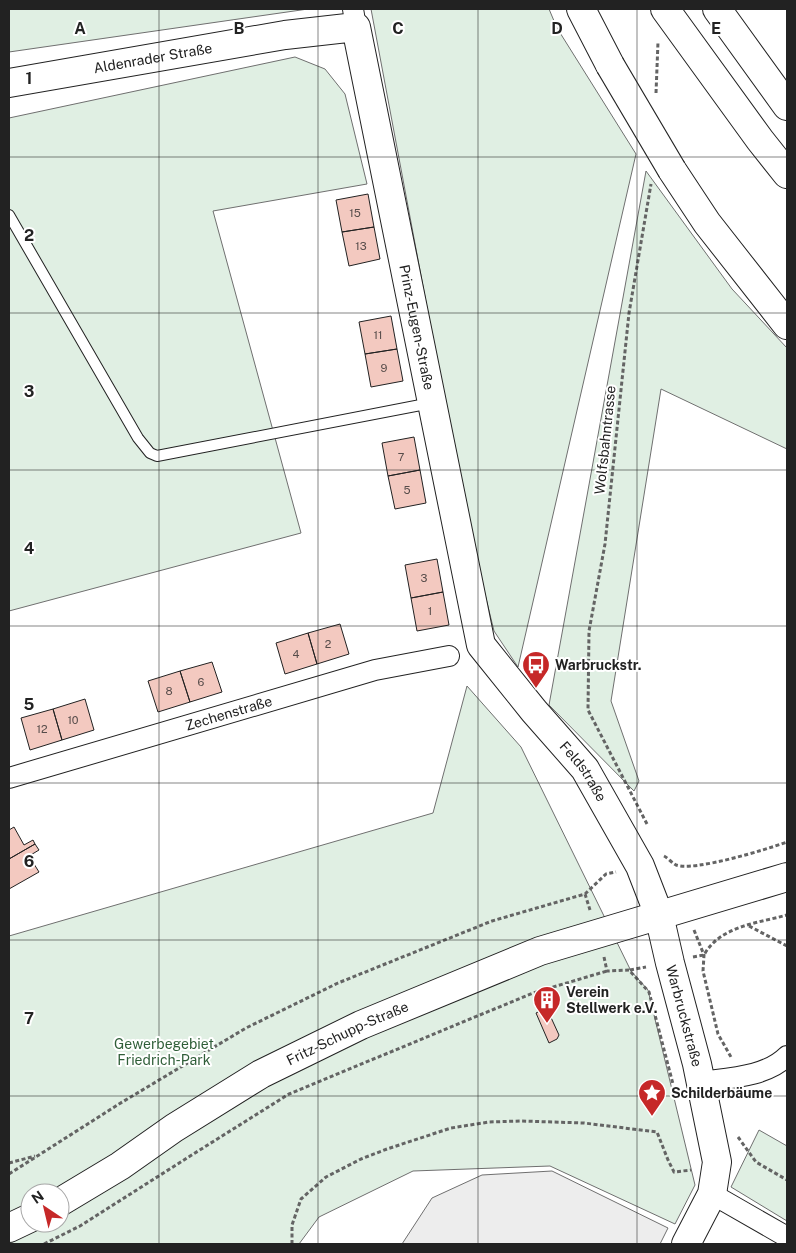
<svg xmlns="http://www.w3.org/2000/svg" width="796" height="1253" font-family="'Public Sans',sans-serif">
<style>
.green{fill:#e0efe3;stroke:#6f6f6f;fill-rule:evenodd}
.parking{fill:#ededed;stroke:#6f6f6f}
.building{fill:#f3c9c0;stroke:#222}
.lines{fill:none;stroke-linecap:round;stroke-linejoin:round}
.lane-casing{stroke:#222;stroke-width:12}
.street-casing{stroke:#222;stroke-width:22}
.secondary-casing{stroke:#222;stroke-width:30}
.highway-casing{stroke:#222;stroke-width:30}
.path{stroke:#646464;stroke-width:3;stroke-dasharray:4 2.5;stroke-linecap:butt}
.lane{stroke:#fff;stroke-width:10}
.street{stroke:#fff;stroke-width:20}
.secondary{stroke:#fff;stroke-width:28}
.highway{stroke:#fff;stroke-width:28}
.highway-bridge-casing{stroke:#222;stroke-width:30;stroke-linecap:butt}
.highway-bridge{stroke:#fff;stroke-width:28}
.grid{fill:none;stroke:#222;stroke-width:1;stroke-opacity:0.55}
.labels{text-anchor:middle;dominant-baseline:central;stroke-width:4;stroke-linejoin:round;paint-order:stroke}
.number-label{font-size:11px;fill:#564c4a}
.street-label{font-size:14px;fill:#222;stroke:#fff}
.poi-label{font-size:14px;font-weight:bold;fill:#222;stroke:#fff;text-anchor:start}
.park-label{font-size:14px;fill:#2f5e38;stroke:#fff}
.grid-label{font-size:16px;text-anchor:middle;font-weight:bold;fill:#222;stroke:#fff;stroke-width:4;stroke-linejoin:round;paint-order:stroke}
</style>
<rect width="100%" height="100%" fill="#fff"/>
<path class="green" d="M 9,9 L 308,9 L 9,52 Z
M 371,9 L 549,9 L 557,28 L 636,154 L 518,667 L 494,631 L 467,521 Z
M 295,57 L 325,69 L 345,94 L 367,184 L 213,211 L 301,533 L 9,611 L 9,118 Z
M 646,171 L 732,289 L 787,348 L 787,449 L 661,389 L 611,701 L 639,781 L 634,791 L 549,705 Z
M 467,686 L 521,747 L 631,971 L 648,990 L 695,1185 L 675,1224 L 550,1166 L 413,1171 L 319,1217 L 299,1244 L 9,1244 L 9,936 L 433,813 ZM 30,1193 L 60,1193 L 60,1223 L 30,1223 Z
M 759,1130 L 787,1146 L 787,1221 L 731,1187 Z"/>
<path class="parking" d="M 552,1171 L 668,1228 L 660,1244 L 402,1244 L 432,1198 L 482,1175 Z"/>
<path class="building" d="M 368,194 L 374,227 L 342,232 L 336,200 Z
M 374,227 L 380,259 L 349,266 L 342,232 Z
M 391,316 L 397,349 L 365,354 L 359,322 Z
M 397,349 L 403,381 L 371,387 L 365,354 Z
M 414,437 L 420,470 L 388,476 L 382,443 Z
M 420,470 L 426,503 L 395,509 L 388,476 Z
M 437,559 L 443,592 L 411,598 L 405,565 Z
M 443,592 L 449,625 L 417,631 L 411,598 Z
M 340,624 L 349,654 L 317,664 L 308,633 Z
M 308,633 L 317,664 L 285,674 L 276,643 Z
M 212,662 L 222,692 L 190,702 L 180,671 Z
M 180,671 L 190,702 L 158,712 L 148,681 Z
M 85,699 L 94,730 L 62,740 L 53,709 Z
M 53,709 L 62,740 L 30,750 L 21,718 Z
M 14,827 L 24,845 L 33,840 L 35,844 L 9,859 L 9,830 Z
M 35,844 L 39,850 L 29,856 L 39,872 L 9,889 L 9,859 Z
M 544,1009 L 548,1011 L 559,1035 L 557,1039 L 549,1043 L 536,1013 Z"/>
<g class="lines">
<defs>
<path id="lane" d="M 9,215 L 138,438 L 150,453 L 157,456 L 431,403"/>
<g id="street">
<path d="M 353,9 L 356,27"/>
<path id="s1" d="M 9,778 L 375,670 L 449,656"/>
<path d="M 701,1082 C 729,1078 766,1077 787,1056"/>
<path d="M 712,1194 L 787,1237"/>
</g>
<g id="secondary">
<path id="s2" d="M 9,83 L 285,35 L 356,27 L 481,645 L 534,711 L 585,769 L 640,866 L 659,915 L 670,963 L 697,1064 L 717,1162 L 712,1194 L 686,1244"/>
<path id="s3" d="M 60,1202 L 120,1166 L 174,1128 L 261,1074 L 361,1025 L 540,951 L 787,877"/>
<path d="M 9,1228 L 30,1218"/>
</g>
<path id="highway" d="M 581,9 L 610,65
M 665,9 L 760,140 L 787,174
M 717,9 L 787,106
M 672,170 L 707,223 L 787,325"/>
</defs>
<use href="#lane" class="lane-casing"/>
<use href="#street" class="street-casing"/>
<use href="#secondary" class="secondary-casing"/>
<use href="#highway" class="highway-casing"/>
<path class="path" d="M 656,93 L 658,42
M 647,824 L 588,710 L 589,631 L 605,544 L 629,313 L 651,184
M 664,856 C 668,858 672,863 676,865 C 693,872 768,849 787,842
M 585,894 L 590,910
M 749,926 L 787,946
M 694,930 L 704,955 L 703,971 L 718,1034 L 731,1057
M 604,957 L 607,971 L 629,970 L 649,992 L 673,1084
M 693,957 L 704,955 C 720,926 758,923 787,915
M 630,970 L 646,967
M 738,1137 L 756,1162 L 787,1180
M 9,1163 L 35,1156
M 9,1174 L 119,1104 L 246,1028 L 338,983 L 492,921 L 585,894 L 606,874 L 616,872
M 44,1244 L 80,1226 L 187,1158 L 289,1094 L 533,993 L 607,971
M 292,1244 L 292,1225 L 301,1199 L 326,1177 L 361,1159 L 387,1149 L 451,1128 L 489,1122 L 521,1121 L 584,1123 L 657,1132 L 668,1160 L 674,1172 L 691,1170"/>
<use href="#lane" class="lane"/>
<use href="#street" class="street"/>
<use href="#secondary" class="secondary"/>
<use href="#highway" class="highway"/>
<defs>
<path id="highway-bridge" d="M 610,65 L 672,170"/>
</defs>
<use href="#highway-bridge" class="highway-bridge-casing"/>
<use href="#highway-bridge" class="highway-bridge"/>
</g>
<path class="grid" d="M 159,9 L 159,1244M 318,9 L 318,1244M 478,9 L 478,1244M 637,9 L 637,1244M 9,157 L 787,157M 9,313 L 787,313M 9,470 L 787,470M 9,626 L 787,626M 9,783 L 787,783M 9,940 L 787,940M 9,1096 L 787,1096"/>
<defs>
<symbol id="bus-pin" viewBox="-11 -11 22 30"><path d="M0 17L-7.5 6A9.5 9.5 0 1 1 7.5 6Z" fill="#c62828" stroke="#fff"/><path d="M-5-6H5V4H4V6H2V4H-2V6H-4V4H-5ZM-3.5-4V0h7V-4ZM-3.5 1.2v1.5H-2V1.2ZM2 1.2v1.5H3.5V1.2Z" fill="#fff"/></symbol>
<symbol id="building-pin" viewBox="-11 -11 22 30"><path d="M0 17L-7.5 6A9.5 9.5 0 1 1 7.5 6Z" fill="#c62828" stroke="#fff"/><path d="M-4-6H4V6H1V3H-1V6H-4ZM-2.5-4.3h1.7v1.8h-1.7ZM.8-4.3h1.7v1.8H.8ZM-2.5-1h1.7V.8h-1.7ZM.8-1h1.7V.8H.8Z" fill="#fff"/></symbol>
<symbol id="sight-pin" viewBox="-11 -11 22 30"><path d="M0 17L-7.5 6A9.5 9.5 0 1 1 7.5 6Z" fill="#c62828" stroke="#fff"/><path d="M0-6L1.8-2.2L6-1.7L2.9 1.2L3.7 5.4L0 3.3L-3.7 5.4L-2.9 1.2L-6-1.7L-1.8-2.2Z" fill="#fff"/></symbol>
</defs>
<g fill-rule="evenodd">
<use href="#bus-pin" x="520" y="649" width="32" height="43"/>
<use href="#building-pin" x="531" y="984" width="32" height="43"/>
<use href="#sight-pin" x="636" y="1077" width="32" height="43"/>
</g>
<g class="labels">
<g class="number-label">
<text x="355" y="213">15</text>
<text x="361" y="246">13</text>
<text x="378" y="335">11</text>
<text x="384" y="368">9</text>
<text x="401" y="457">7</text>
<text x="407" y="490">5</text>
<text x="424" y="578">3</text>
<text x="430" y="611">1</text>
<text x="328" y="644">2</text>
<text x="296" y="654">4</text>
<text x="201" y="682">6</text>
<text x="169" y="691">8</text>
<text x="73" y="720">10</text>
<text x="42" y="729">12</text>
</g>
<g class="street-label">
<text stroke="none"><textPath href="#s2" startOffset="146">Aldenrader Straße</textPath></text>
<text stroke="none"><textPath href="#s2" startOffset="658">Prinz-Eugen-Straße</textPath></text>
<text transform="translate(605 440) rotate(-84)">Wolfsbahntrasse</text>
<text stroke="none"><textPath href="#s1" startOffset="229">Zechenstraße</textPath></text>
<text stroke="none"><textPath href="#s2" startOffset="1145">Feldstraße</textPath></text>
<text stroke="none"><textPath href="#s2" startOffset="1412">Warbruckstraße</textPath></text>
<text stroke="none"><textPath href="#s3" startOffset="334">Fritz-Schupp-Straße</textPath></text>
</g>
<g class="poi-label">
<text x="555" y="665">Warbruckstr.</text>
<text x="566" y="992">Verein<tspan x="566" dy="16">Stellwerk e.V.</tspan></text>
<text x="671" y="1093">Schilderbäume</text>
</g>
<g class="park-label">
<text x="164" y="1044">Gewerbegebiet<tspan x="164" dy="16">Friedrich-Park</tspan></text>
</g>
</g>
<g class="grid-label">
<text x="80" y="34">A</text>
<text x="239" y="34">B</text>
<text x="398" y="34">C</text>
<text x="557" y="34">D</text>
<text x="716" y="34">E</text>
<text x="29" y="84">1</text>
<text x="29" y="241">2</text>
<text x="29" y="397">3</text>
<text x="29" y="554">4</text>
<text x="29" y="710">5</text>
<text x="29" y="867">6</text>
<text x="29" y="1024">7</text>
</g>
<rect width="796" height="1253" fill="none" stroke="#222222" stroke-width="20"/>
<g transform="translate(45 1208) rotate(325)"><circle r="24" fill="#ffffff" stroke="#a7a7a7"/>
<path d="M0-4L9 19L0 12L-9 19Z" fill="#c62828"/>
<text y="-8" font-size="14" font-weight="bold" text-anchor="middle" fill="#222222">N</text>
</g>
</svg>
